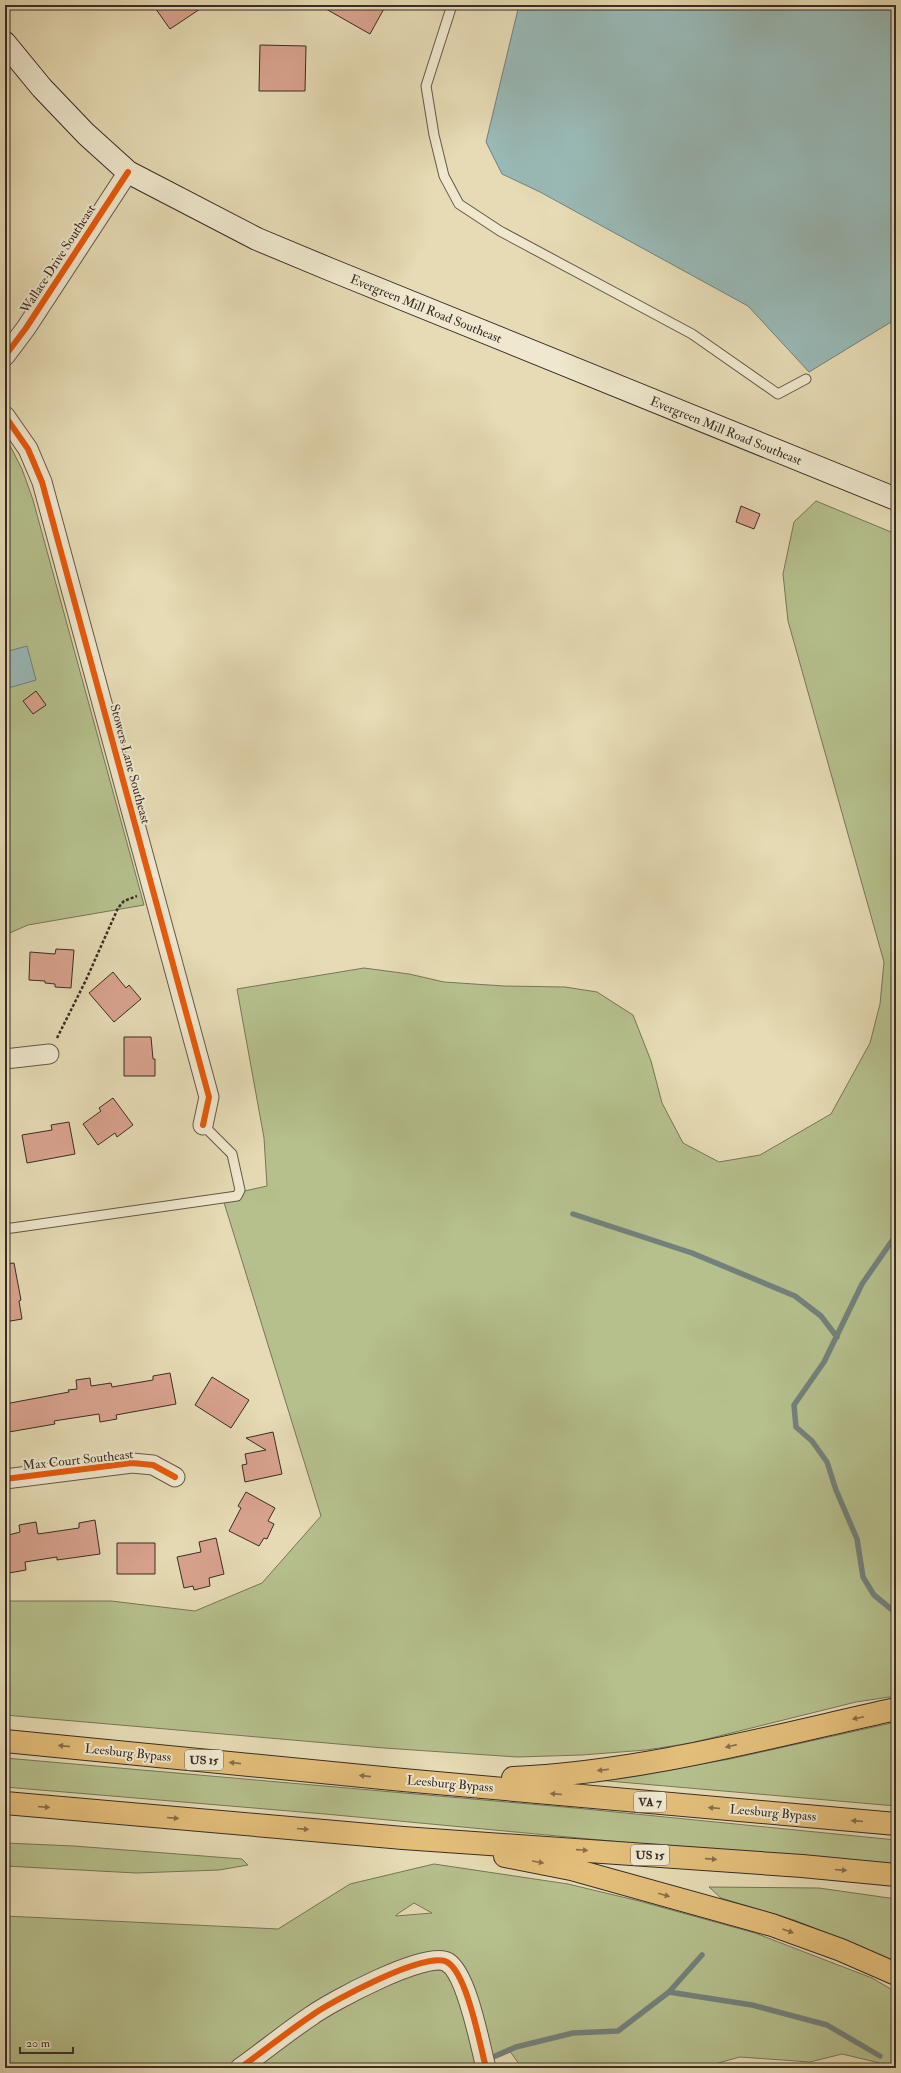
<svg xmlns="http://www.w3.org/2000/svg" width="901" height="2073" font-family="'IM FELL Double Pica',serif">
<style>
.green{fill:#b5c08d;stroke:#76765a;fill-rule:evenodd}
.water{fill:#99b9b6;stroke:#72817d}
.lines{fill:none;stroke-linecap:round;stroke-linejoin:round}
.stream{stroke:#72817d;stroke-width:5.5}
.building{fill:#d9a38e;stroke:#382d27}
.lane-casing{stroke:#64584a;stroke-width:11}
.street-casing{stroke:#64584a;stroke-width:21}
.secondary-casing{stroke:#382d27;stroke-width:24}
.highway-casing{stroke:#382d27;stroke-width:24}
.path{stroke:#382d27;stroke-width:2.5;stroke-dasharray:3 2;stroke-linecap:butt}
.lane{stroke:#efe8ce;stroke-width:9}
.street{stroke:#efe8ce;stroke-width:19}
.secondary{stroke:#efe8ce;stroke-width:22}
.highway{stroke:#e3be7a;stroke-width:22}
.cycleway-casing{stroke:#efe8ce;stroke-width:8}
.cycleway{stroke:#e8590c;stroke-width:6}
.oneway{fill:#856e4c}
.labels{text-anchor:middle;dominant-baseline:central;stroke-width:4;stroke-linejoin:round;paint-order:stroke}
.shield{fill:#efe8ce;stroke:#6f6559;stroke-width:1}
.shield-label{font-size:12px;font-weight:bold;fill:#382d27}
.street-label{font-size:13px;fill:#382d27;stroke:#efe8ce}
</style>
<rect width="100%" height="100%" fill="#e6dbb4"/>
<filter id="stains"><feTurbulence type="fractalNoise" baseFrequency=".005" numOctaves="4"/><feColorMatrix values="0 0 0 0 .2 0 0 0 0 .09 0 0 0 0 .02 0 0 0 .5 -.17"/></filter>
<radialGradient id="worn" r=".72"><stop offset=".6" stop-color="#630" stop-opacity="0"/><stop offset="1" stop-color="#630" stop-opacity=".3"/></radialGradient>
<path class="green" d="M 5,436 L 22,469 L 33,500 L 144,905 L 28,925 L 5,935 Z
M 816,501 L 896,534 L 896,1696 L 856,1702 L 691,1743 L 646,1750 L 582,1755 L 517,1757 L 384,1748 L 5,1715 L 5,1601 L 111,1601 L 195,1611 L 262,1583 L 321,1516 L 222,1196 L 267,1186 L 264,1138 L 237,989 L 364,968 L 409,974 L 444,982 L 504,986 L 565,987 L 597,992 L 633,1015 L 651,1061 L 662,1103 L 683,1143 L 719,1162 L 760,1155 L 831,1114 L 870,1043 L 880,1004 L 884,962 L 788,621 L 783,574 L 794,522 Z
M 896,1722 L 896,1806 L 585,1779 L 677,1768 L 730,1759 Z
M 5,1758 L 575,1808 L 896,1840 L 896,1868 L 325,1814 L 5,1787 Z
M 5,1843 L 74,1846 L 242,1859 L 248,1865 L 219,1870 L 136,1873 L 5,1866 Z
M 434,1864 L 568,1884 L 639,1901 L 755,1933 L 872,1978 L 896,1992 L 896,2068 L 884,2068 L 880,2063 L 842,2054 L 810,2062 L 740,2057 L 700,2068 L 522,2068 L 509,2050 L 468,2068 L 5,2068 L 5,1916 L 278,1929 L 350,1884 ZM 414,1903 L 432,1913 L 396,1916 L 396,1915 Z
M 709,1887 L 819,1888 L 896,1899 L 896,1963 L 855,1944 L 794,1920 L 721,1898 Z"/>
<path class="water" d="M 519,5 L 896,5 L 896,319 L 809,372 L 748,306 L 540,192 L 502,174 L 486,142 Z
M 27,646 L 36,680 L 5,689 L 5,652 Z"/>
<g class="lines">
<path class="stream" d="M 573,1214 L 692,1253 L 795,1296 L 821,1316 L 837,1337
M 896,1235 L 862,1284 L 824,1362 L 794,1405 L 796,1427 L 812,1441 L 827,1462 L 836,1490 L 857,1539 L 863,1577 L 874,1595 L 896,1613
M 669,1992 L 752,2005 L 827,2025 L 880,2056
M 468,2068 L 516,2047 L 573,2033 L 618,2031 L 669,1992 L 702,1955"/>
</g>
<path class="building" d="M 153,5 L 206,5 L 170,29 Z
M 319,5 L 386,5 L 370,34 Z
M 260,45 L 306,46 L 305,91 L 259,91 Z
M 741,506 L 760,514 L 754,529 L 736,522 Z
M 36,691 L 46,705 L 33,714 L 23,701 Z
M 56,949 L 74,950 L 71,988 L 55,987 L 55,984 L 45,983 L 45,981 L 29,980 L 30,952 L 55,954 Z
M 113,972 L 126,988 L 129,985 L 141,999 L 114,1022 L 89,993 Z
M 124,1037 L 151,1037 L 153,1059 L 155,1059 L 155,1076 L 124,1076 Z
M 113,1098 L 133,1125 L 117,1137 L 115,1133 L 98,1145 L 83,1124 L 101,1111 L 99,1108 Z
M 69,1122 L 75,1154 L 27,1163 L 22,1135 L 52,1130 L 51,1125 Z
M 14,1263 L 21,1300 L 19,1301 L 22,1319 L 5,1322 L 5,1264 Z
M 170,1373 L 176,1404 L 116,1415 L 117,1419 L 100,1422 L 99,1414 L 54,1421 L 55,1424 L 9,1432 L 5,1404 L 69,1392 L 68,1390 L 77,1389 L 76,1380 L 90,1378 L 91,1386 L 111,1383 L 112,1387 L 153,1380 L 153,1376 Z
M 212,1377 L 249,1400 L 231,1428 L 195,1405 Z
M 273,1432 L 282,1474 L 245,1482 L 242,1465 L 247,1464 L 245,1454 L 266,1450 L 246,1438 Z
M 246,1492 L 275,1508 L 268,1521 L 274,1524 L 267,1539 L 264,1538 L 259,1546 L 229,1531 L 241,1508 L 238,1506 Z
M 95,1520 L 100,1554 L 57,1560 L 57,1557 L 25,1562 L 26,1570 L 9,1573 L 9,1568 L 5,1568 L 5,1536 L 20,1532 L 19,1525 L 36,1522 L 38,1534 L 79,1528 L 79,1523 Z
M 216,1538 L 224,1574 L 209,1578 L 210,1586 L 194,1590 L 193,1586 L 184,1588 L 177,1557 L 201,1552 L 199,1542 Z
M 117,1543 L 155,1543 L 155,1574 L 117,1574 Z"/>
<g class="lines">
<defs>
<path id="lane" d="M 452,5 L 426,86 L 434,135 L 444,176 L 459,204 L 500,231 L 692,334 L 778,394 L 806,379
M 5,1229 L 237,1196 L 240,1190 L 232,1154 L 203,1125"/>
<path id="street" d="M 5,356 L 26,328 L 128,172
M 5,416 L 28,449 L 42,482 L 209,1097 L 203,1125
M 5,1059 L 49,1054
M 5,1479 L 132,1463 L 153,1465 L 175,1477
M 240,2068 C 264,2051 287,2032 311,2016 C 330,2002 427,1950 447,1962 C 467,1973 480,2045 486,2068"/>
<path id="secondary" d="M 5,43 L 42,88 L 86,134 L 128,172 L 257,239 L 329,269 L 896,499"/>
<path id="highway" d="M 5,1741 L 403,1780 L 896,1824
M 513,1778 C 643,1772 769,1737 896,1709
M 5,1803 L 403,1838 L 802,1866 L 896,1875
M 505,1856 L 571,1869 L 772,1925 L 841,1950 L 896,1974"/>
</defs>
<use href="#lane" class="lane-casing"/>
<use href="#street" class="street-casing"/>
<use href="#secondary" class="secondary-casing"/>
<use href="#highway" class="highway-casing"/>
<path class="path" d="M 57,1038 L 86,980 L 118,908 L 124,901 L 137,896"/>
<use href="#lane" class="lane"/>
<use href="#street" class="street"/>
<use href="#secondary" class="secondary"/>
<use href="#highway" class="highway"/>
<defs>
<path id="cycleway" d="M 5,356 L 26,328 L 128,172
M 5,416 L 28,449 L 42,482 L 209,1097 L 203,1125
M 5,1479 L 132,1463 L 153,1465 L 175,1477
M 240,2068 C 264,2051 287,2032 311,2016 C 330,2002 427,1950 447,1962 C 467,1973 480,2045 486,2068"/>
</defs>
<use href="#cycleway" class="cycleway-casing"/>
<use href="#cycleway" class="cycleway"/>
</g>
<defs><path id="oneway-solid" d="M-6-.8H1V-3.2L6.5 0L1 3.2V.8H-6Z"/></defs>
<g class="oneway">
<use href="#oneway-solid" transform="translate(858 1718) rotate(168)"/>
<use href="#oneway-solid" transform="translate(64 1746) rotate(-174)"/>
<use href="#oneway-solid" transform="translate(731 1746) rotate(167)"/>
<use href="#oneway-solid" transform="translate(235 1763) rotate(-174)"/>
<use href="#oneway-solid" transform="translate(603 1770) rotate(173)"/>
<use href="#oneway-solid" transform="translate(365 1776) rotate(-174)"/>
<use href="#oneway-solid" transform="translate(556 1794) rotate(-175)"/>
<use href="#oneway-solid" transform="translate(44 1807) rotate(5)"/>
<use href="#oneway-solid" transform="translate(714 1808) rotate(-175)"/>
<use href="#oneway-solid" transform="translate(173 1818) rotate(5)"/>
<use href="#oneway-solid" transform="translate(857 1821) rotate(-175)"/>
<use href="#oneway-solid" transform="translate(303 1829) rotate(5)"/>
<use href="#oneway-solid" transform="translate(582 1850) rotate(4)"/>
<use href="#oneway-solid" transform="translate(711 1859) rotate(4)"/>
<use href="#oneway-solid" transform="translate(538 1862) rotate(10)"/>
<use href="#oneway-solid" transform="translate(841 1870) rotate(5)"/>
<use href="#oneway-solid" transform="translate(664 1895) rotate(16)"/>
<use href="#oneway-solid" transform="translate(788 1931) rotate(20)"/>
</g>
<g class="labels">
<g class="shield">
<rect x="185" y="1750" width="38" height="20" rx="3"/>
<rect x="634" y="1792" width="32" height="20" rx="3"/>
<rect x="631" y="1845" width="38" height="20" rx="3"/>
</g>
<g class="shield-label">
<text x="204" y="1760">US 15</text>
<text x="650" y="1802">VA 7</text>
<text x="650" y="1855">US 15</text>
</g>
<g class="street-label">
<text transform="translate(58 259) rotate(-57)">Wallace Drive Southeast</text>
<text transform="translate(426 309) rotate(22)">Evergreen Mill Road Southeast</text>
<text transform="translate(726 431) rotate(22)">Evergreen Mill Road Southeast</text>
<text transform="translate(130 764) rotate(75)">Stowers Lane Southeast</text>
<text transform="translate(78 1460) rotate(-6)">Max Court Southeast</text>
<text transform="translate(128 1753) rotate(6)">Leesburg Bypass</text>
<text transform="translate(450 1784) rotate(5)">Leesburg Bypass</text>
<text transform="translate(773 1813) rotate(5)">Leesburg Bypass</text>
</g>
</g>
<rect width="901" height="2073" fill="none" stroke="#e6dbb4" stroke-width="20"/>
<rect x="6" y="6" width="889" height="2061" fill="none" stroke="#382d27" stroke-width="2"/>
<rect x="10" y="10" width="881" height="2053" fill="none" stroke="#382d27"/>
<path d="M20 2047v6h53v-6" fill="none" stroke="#382d27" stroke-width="2"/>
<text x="26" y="2047" font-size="12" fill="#382d27" stroke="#efe8ce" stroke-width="3" paint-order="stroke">20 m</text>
<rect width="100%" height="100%" filter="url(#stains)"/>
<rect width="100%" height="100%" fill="url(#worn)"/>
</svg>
